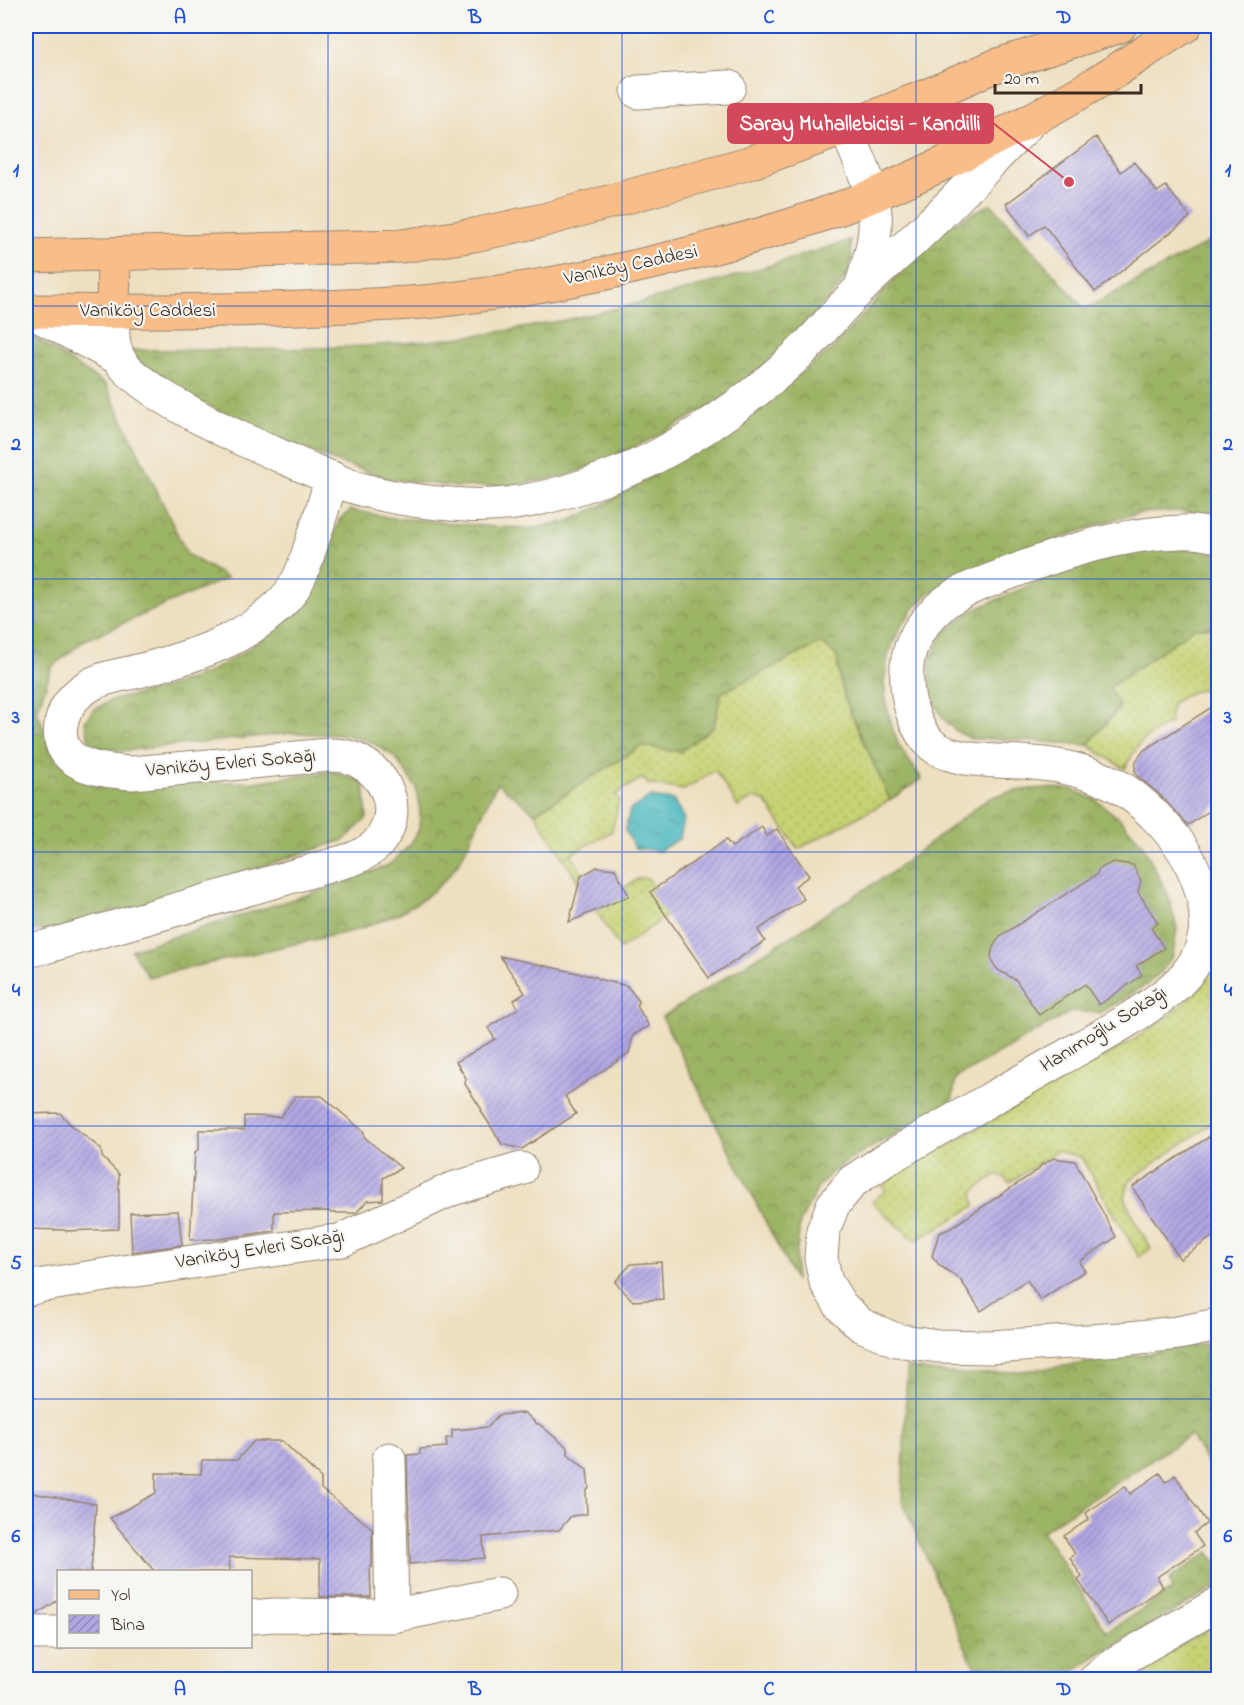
<svg xmlns="http://www.w3.org/2000/svg" width="1244" height="1705" font-family="'Indie Flower',sans-serif">
<style>
.grass{fill:url(#grass-dots);stroke:#807e48;stroke-width:1.5}
.forest{fill:url(#forest-crowns);stroke:#6c6f42;stroke-width:1.5}
.water{fill:url(#water-ripples);stroke:#42706e;stroke-width:1.5}
.building{fill:url(#building-hatch)}
.lines{fill:none;stroke-linecap:round;stroke-linejoin:round}
.minor-casing{stroke:#94846f;stroke-width:35}
.major-casing{stroke:#94846f;stroke-width:35}
.minor{stroke:#fff;stroke-width:33}
.major{stroke:#f8bd89;stroke-width:33}
.grid{fill:none;stroke:#1d4ed8;stroke-width:1.5;stroke-opacity:0.55}
.labels{text-anchor:middle;dominant-baseline:central;stroke-width:4.5;stroke-linejoin:round;paint-order:stroke}
.street-label{font-size:20px;fill:#3b2a1e;stroke:#f6f6f2}
.leader{fill:none;stroke:#d1495b;stroke-width:2}
.callout-dot{fill:#d1495b;stroke:#f6f6f2;stroke-width:2}
.callout{fill:#d1495b;stroke:#d1495b;stroke-width:2}
.callout-label{font-size:21px;text-anchor:middle;font-weight:bold;fill:#fff}
.neatline{fill:none;stroke:#1d4ed8;stroke-width:2}
.grid-label{font-size:20px;text-anchor:middle;font-weight:bold;fill:#1d4ed8}
</style>
<defs>
<pattern id="grass-dots" width="8" height="8" patternUnits="userSpaceOnUse" patternTransform="scale(1.5)"><rect width="8" height="8" fill="#c6d273"/><path d="M2 2h.1M6 6h.1" fill="none" stroke="#abb463" stroke-width="1.8" stroke-linecap="round"/></pattern>
<pattern id="forest-crowns" width="20" height="18" patternUnits="userSpaceOnUse" patternTransform="scale(1.5)"><rect width="20" height="18" fill="#9cb465"/><path d="M2 6a3 3 0 1 1 6 0M12 15a3 3 0 1 1 6 0" fill="none" stroke="#809353"/></pattern>
<pattern id="water-ripples" width="26" height="14" patternUnits="userSpaceOnUse" patternTransform="scale(1.5)"><rect width="26" height="14" fill="#48b7bd"/><path d="M2 4q2-2 4 0t4 0M15 11q2-2 4 0t4 0" fill="none" stroke="#3d9599"/></pattern>
<pattern id="building-hatch" width="6" height="6" patternUnits="userSpaceOnUse" patternTransform="scale(1.5)"><rect width="6" height="6" fill="#b1a6e3"/><path d="M-1 1l2-2M0 6l6-6M5 7l2-2" fill="none" stroke="#9187b7"/></pattern>
</defs>
<rect width="100%" height="100%" fill="#f6f6f2"/>
<filter id="ink" filterUnits="userSpaceOnUse"><feTurbulence type="fractalNoise" baseFrequency=".0167" numOctaves="2"/><feDisplacementMap in="SourceGraphic" scale="12" xChannelSelector="R" yChannelSelector="G"/><feConvolveMatrix kernelMatrix="1 2 1 2 8 2 1 2 1" color-interpolation-filters="sRGB"/></filter>
<filter id="wash" filterUnits="userSpaceOnUse"><feTurbulence type="fractalNoise" baseFrequency=".008" numOctaves="4" result="noise"/><feDisplacementMap in="SourceGraphic" scale="24" xChannelSelector="R" yChannelSelector="G"/><feGaussianBlur stdDeviation="1.35" result="paint"/><feColorMatrix in="noise" values="0 0 0 0 0 0 0 0 0 0 0 0 0 0 0 0 0 1.4 0 .05"/><feComposite in="paint" operator="in"/></filter>
<g filter="url(#wash)">
<rect width="100%" height="100%" fill="#eedfc0"/>
<path class="grass" d="M 1218,627 L 1218,690 L 1212,694 L 1204,689 L 1192,692 L 1173,702 L 1170,714 L 1171,722 C 1144,738 1138,740 1125,769 L 1088,745 L 1120,707 L 1109,688 L 1194,628 Z
M 821,643 L 837,656 L 840,681 L 846,702 L 890,800 L 798,849 L 765,801 L 753,798 L 738,807 L 715,770 L 684,790 L 648,784 L 642,778 L 616,794 L 619,800 L 612,831 L 571,854 L 600,903 L 639,878 L 648,878 L 651,883 L 668,915 L 620,949 L 535,813 L 641,746 L 680,752 L 714,726 L 721,693 Z
M 1218,947 L 1218,1119 L 1129,1181 L 1125,1197 L 1133,1218 L 1151,1248 L 1139,1257 L 1081,1157 L 1057,1151 L 1009,1183 L 1004,1177 L 996,1175 L 978,1188 L 973,1193 L 975,1206 L 915,1241 L 872,1202 L 886,1190 L 881,1183 L 1130,1042 C 1165,1020 1210,992 1218,947 Z
M 1218,1623 L 1218,1679 L 1125,1679 L 1131,1675 Z"/>
<path class="forest" d="M 991,204 L 1085,309 L 1218,237 L 1218,515 L 1207,513 L 1171,511 L 1141,513 L 1114,519 L 1003,559 L 963,575 L 929,593 L 913,609 L 900,628 L 888,656 L 884,683 L 887,708 L 893,730 L 899,746 L 922,779 L 890,800 L 846,702 L 840,681 L 837,656 L 821,643 L 721,693 L 714,726 L 680,752 L 641,746 L 535,813 L 497,783 L 460,861 L 446,879 L 425,898 L 398,914 L 357,930 L 148,977 L 131,950 L 319,891 L 389,865 L 410,845 L 419,829 L 420,811 L 416,787 L 394,756 L 371,742 L 345,735 L 293,733 L 121,751 L 101,748 L 89,740 L 85,721 L 94,709 L 112,700 L 163,689 L 209,672 L 244,652 L 298,610 L 313,591 L 319,577 L 330,543 L 340,519 L 351,510 L 388,517 L 494,527 L 533,528 L 569,521 L 607,503 L 738,422 L 834,347 L 906,266 L 952,223 Z
M 850,240 L 852,259 L 847,275 L 834,293 L 804,326 L 761,368 L 711,406 L 655,437 L 613,457 L 566,476 L 517,485 L 457,487 L 390,479 L 335,461 L 262,432 L 181,392 L 149,372 L 129,350 C 238,350 346,351 455,338 C 590,322 721,282 850,240 Z
M 26,332 L 106,385 L 187,554 L 227,578 L 85,640 L 52,667 L 37,711 L 56,761 L 105,783 L 253,782 L 332,771 L 364,783 L 367,818 L 344,840 L 60,931 L 26,930 Z
M 1156,549 L 1190,549 L 1218,553 L 1218,627 L 1194,628 L 1109,688 L 1120,706 L 1088,745 L 1003,739 L 971,739 L 956,731 L 943,718 L 930,695 L 930,660 L 944,632 L 972,611 L 1045,578 L 1118,555 Z
M 1047,788 L 1071,789 L 1096,800 L 1121,820 L 1142,844 L 1167,892 L 1177,928 L 1173,955 L 1162,971 L 1146,985 L 1100,1013 L 1072,1011 L 956,1078 L 952,1101 L 848,1161 L 831,1173 L 819,1186 L 800,1222 L 796,1259 L 795,1280 L 662,1017 L 891,873 L 986,800 C 1006,791 1025,789 1047,788 Z
M 1218,1341 L 1218,1480 L 1190,1435 L 1042,1531 L 1107,1632 L 1173,1589 L 1169,1579 L 1209,1552 L 1218,1565 L 1218,1586 L 1102,1652 L 1082,1665 L 1066,1679 L 984,1679 L 969,1656 L 902,1501 L 907,1367 C 967,1381 1025,1371 1086,1363 C 1130,1356 1175,1350 1218,1341 Z"/>
<path class="water" d="M 650,797 L 673,800 L 684,819 L 680,838 L 659,851 L 635,848 L 625,830 L 630,810 Z"/>
<g id="blocks">
<path class="building" d="M 1096,137 L 1121,172 L 1134,162 L 1157,192 L 1166,186 L 1190,217 L 1095,292 L 1044,225 L 1029,236 L 1006,204 Z
M 1218,703 L 1218,805 L 1188,825 L 1158,793 L 1137,776 L 1135,770 L 1136,761 L 1144,750 Z
M 762,827 L 767,836 L 777,829 L 809,876 L 795,886 L 804,899 L 758,930 L 765,941 L 709,978 L 650,892 L 726,840 L 732,847 Z
M 1113,862 L 1133,865 L 1141,881 L 1138,892 L 1158,923 L 1151,928 L 1164,948 L 1136,966 L 1142,975 L 1099,1005 L 1085,984 L 1039,1015 L 1016,980 L 998,970 L 993,964 L 991,956 L 993,947 L 1000,936 L 1096,875 L 1099,869 Z
M 597,867 L 615,869 L 629,896 L 569,922 L 581,876 Z
M 500,956 L 596,977 L 598,979 L 627,986 L 639,1001 L 637,1006 L 649,1026 L 633,1035 L 629,1053 L 565,1096 L 576,1114 L 522,1149 L 502,1144 L 481,1111 L 482,1110 L 465,1084 L 466,1078 L 456,1062 L 495,1039 L 488,1028 L 518,1008 L 514,1000 L 525,993 Z
M 296,1096 L 322,1096 L 364,1132 L 364,1137 L 401,1168 L 383,1178 L 383,1200 L 367,1201 L 356,1213 L 331,1213 L 329,1211 L 274,1212 L 274,1231 L 218,1239 L 190,1240 L 195,1152 L 199,1149 L 199,1130 L 244,1130 L 244,1116 L 280,1117 Z
M 60,1113 L 70,1124 L 101,1149 L 102,1157 L 119,1174 L 119,1229 L 66,1231 L 64,1230 L 26,1229 L 26,1114 Z
M 1218,1131 L 1218,1233 L 1180,1259 L 1132,1187 Z
M 1054,1158 L 1075,1161 L 1116,1237 L 1079,1262 L 1085,1271 L 1040,1300 L 1027,1280 L 981,1311 L 960,1279 L 940,1266 L 932,1256 L 939,1233 L 949,1229 L 1038,1170 L 1041,1165 Z
M 178,1211 L 182,1245 L 132,1252 L 130,1213 Z
M 661,1262 L 663,1299 L 633,1301 L 615,1282 L 631,1264 Z
M 525,1413 L 537,1424 L 539,1424 L 568,1448 L 568,1454 L 587,1470 L 589,1488 L 586,1492 L 587,1514 L 571,1516 L 559,1530 L 483,1537 L 484,1558 L 410,1564 L 407,1455 L 420,1454 L 420,1449 L 447,1447 L 446,1438 L 452,1438 L 452,1430 L 488,1427 L 498,1415 Z
M 254,1441 L 282,1441 L 321,1478 L 321,1489 L 372,1528 L 372,1567 L 370,1567 L 371,1597 L 320,1597 L 320,1559 L 229,1557 L 230,1572 L 155,1572 L 110,1518 L 156,1493 L 156,1473 L 201,1474 L 202,1460 L 237,1460 Z
M 1160,1473 L 1166,1482 L 1175,1475 L 1207,1523 L 1194,1533 L 1203,1546 L 1157,1577 L 1163,1587 L 1108,1625 L 1078,1580 L 1082,1577 L 1070,1558 L 1075,1554 L 1064,1536 L 1089,1519 L 1086,1513 L 1125,1486 L 1130,1494 Z
M 26,1492 L 96,1504 L 91,1572 L 58,1572 L 58,1600 L 37,1614 L 26,1614 Z"/>
</g>
</g>
<g filter="url(#ink)">
<use href="#blocks" fill-opacity="0" stroke="#94846f" stroke-width="1.5"/>
<g class="lines">
<defs>
<path id="minor" d="M 638,92 L 729,87
M 846,128 C 855,151 874,189 875,213 C 877,238 869,263 861,287
M 26,309 L 118,358
M 113,312 C 113,327 111,343 118,357 C 130,384 216,427 244,440 C 279,455 313,471 348,485 C 385,498 427,503 465,505 C 507,508 548,498 587,485 C 607,478 627,471 646,462 C 704,432 759,393 806,347 C 825,328 841,307 860,289 C 883,266 908,246 931,223 C 964,192 994,158 1026,126
M 1218,536 C 1207,534 1194,531 1182,532 C 1121,533 1060,553 1004,575 C 984,583 960,590 943,604 C 917,626 904,650 907,684 C 908,704 916,731 932,745 C 955,764 1005,760 1033,763 C 1060,765 1086,771 1110,782 C 1139,795 1178,836 1191,864 C 1204,891 1211,918 1202,947 C 1196,967 1177,986 1160,998 C 1127,1023 1090,1042 1055,1062 C 998,1095 941,1127 885,1160 L 853,1181 L 833,1205 L 823,1231 L 821,1258 L 826,1282 L 841,1306 L 861,1325 L 896,1340 L 938,1346 L 990,1347 L 1121,1339 L 1178,1333 L 1218,1325
M 26,951 L 45,947 L 353,859 C 362,855 370,851 377,844 C 381,840 384,834 387,829 C 398,802 384,775 360,762 C 351,756 340,755 329,755 L 132,773 C 99,771 51,766 62,720 C 66,705 76,693 90,685 C 103,677 127,674 142,670 C 194,656 247,640 284,600 C 298,586 304,567 310,548 C 318,524 325,501 332,478
M 26,1290 L 38,1286 L 130,1271 L 342,1240 L 452,1189 L 521,1169
M 389,1459 L 392,1616
M 250,1617 L 274,1615 L 392,1616 L 499,1594
M 26,1633 L 58,1633
M 1095,1680 L 1117,1662 L 1218,1604"/>
<path id="major" d="M 26,256 L 402,246 L 474,235 L 544,220 L 749,163 L 846,128 L 938,91 L 995,66 L 1120,26
M 26,311 C 117,312 209,311 301,308 C 345,306 391,305 435,301 C 528,290 621,272 711,248 C 766,234 821,217 874,195 C 950,162 1026,125 1098,82 C 1127,64 1156,44 1185,26
M 113,312 L 114,254"/>
</defs>
<use href="#minor" class="minor-casing"/>
<use href="#major" class="major-casing"/>
<use href="#minor" class="minor"/>
<use href="#major" class="major"/>
</g>
</g>
<path class="grid" d="M 328,26 L 328,1680M 622,26 L 622,1680M 916,26 L 916,1680M 26,306 L 1218,306M 26,579 L 1218,579M 26,852 L 1218,852M 26,1126 L 1218,1126M 26,1399 L 1218,1399"/>
<g class="labels">
<g class="street-label">
<text transform="translate(631 266) rotate(-12)">Vaniköy Caddesi</text>
<text x="148" y="311">Vaniköy Caddesi</text>
<text transform="translate(231 764) rotate(-5)">Vaniköy Evleri Sokağı</text>
<text transform="translate(1104 1030) rotate(-32)">Hanımoğlu Sokağı</text>
<text transform="translate(260 1250) rotate(-9)">Vaniköy Evleri Sokağı</text>
</g>
</g>
<path class="leader" d="M1069 182L993 123"/>
<circle class="callout-dot" cx="1069" cy="182" r="6"/>
<rect class="callout" x="728" y="104" width="265" height="39" rx="6"/>
<g class="callout-label">
<text x="860" y="130">Saray Muhallebicisi - Kandilli</text>
</g>
<rect width="1244" height="1705" fill="none" stroke="#f6f6f2" stroke-width="66"/>
<rect x="57" y="1570" width="195" height="78" fill="#f6f6f2" stroke="#aba49d" stroke-width="1.5"/>
<rect x="69" y="1590" width="30" height="9" fill="#f8bd89" stroke="#aba49d" stroke-width="1.5"/>
<text x="111" y="1600" font-size="18" fill="#3b2a1e">Yol</text>
<rect x="69" y="1615" width="30" height="18" fill="url(#building-hatch)" stroke="#aba49d" stroke-width="1.5"/>
<text x="111" y="1630" font-size="18" fill="#3b2a1e">Bina</text>
<path d="M995 84v9h146v-9" fill="none" stroke="#3b2a1e" stroke-width="3"/>
<text x="1004" y="84" font-size="18" fill="#3b2a1e" stroke="#f6f6f2" stroke-width="4.5" paint-order="stroke">20 m</text>
<rect x="33" y="33" width="1178" height="1639" class="neatline"/>
<g class="grid-label">
<text x="180" y="23">A</text>
<text x="475" y="23">B</text>
<text x="769" y="23">C</text>
<text x="1064" y="23">D</text>
<text x="16" y="176">1</text>
<text x="1228" y="176">1</text>
<text x="16" y="450">2</text>
<text x="1228" y="450">2</text>
<text x="16" y="723">3</text>
<text x="1228" y="723">3</text>
<text x="16" y="996">4</text>
<text x="1228" y="996">4</text>
<text x="16" y="1269">5</text>
<text x="1228" y="1269">5</text>
<text x="16" y="1542">6</text>
<text x="1228" y="1542">6</text>
<text x="180" y="1695">A</text>
<text x="475" y="1695">B</text>
<text x="769" y="1695">C</text>
<text x="1064" y="1695">D</text>
</g>
</svg>
